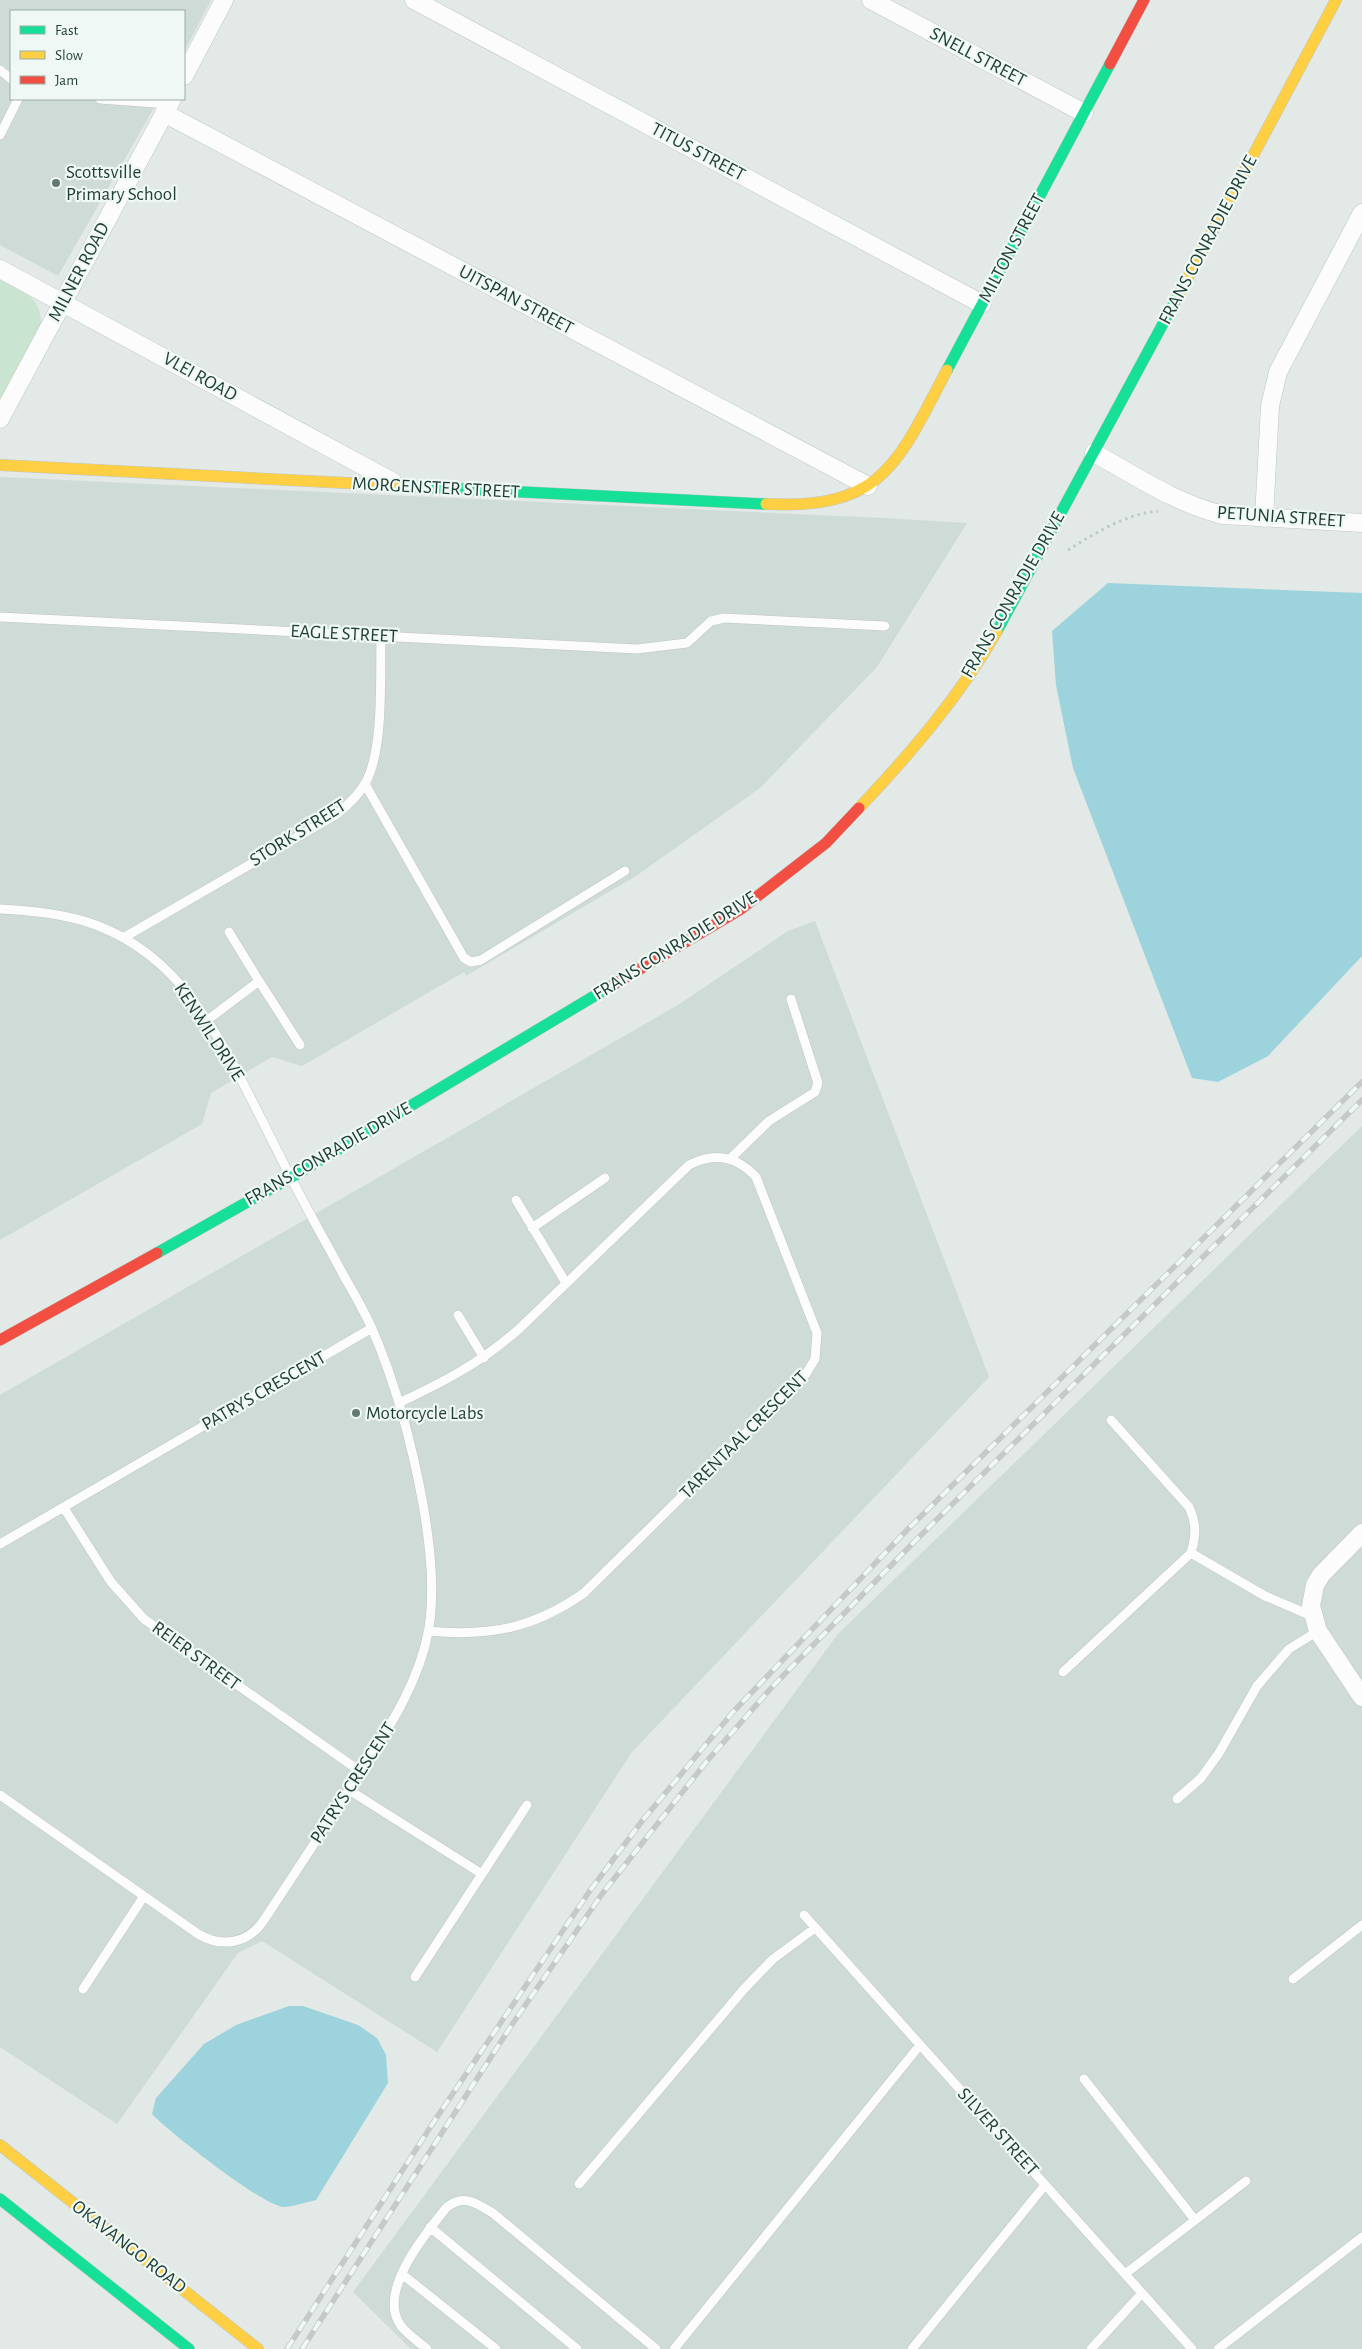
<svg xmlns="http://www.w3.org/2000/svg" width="1362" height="2349" font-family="'Alegreya Sans',sans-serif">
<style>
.built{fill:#cfdbd6}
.green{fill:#c9e4d1}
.water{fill:#9dd3dc}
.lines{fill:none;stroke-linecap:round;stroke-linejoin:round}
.lane-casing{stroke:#bfc6c3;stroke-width:10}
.street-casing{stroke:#bfc6c3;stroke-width:19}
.fast-casing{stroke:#bdc7c3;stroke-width:12}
.slow-casing{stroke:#bdc7c3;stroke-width:12}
.jam-casing{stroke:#bdc7c3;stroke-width:12}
.path{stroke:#bfc9c6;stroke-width:3;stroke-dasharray:2.5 4;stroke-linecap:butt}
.lane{stroke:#fbfcfb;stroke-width:9}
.street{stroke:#fbfcfb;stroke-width:18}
.fast{stroke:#16e098;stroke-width:11}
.slow{stroke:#ffcf43;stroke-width:11}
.jam{stroke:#f24e42;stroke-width:11}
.rail-casing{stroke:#c5cac9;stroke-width:5.5}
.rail{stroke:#eff8f4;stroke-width:4;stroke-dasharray:11;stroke-linecap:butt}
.poi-dot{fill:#637973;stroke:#eff8f4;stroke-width:2}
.labels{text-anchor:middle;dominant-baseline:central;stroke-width:4.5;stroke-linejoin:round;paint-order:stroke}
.street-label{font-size:19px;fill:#1e3d35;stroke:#eff8f4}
.poi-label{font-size:19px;fill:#1e3d35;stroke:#eff8f4;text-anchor:start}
</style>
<rect width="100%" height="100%" fill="#e2e9e6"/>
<path class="built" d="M 0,0 L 211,0 L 184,52 L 184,11 L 11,11 L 11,99 L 159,99 L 58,276 L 0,245 Z
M 0,477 L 883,518 L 967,523 L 877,667 L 760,788 L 636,876 L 466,976 L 464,972 L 302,1066 L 272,1057 L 211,1093 L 202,1124 L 0,1240 Z
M 815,921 L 989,1377 L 632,1752 L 437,2052 L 262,1941 L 238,1953 L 117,2124 L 0,2047 L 0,1395 L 678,1005 L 788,931 Z
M 1362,1126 L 1362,2349 L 411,2349 L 353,2292 L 838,1634 Z"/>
<path class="green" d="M 0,278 C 21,290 42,297 41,325 L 0,401 Z"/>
<path class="water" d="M 1108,583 L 1362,593 L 1362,956 L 1268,1056 L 1218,1082 L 1192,1078 L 1073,768 L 1056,685 L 1052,631 Z
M 289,2006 L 303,2006 L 358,2025 L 377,2038 L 386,2055 L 388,2083 L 316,2200 C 306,2202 293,2207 283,2207 C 262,2205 169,2132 152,2114 L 156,2098 L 204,2044 L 236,2025 Z"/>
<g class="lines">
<defs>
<path id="lane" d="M 0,70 L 11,79
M 100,99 L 169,104
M 0,135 L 18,99
M 0,617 L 637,649 L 687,643 L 711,621 L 724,618 L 885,626
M 365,784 L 464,958 L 471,962 L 481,960 L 625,871
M 0,909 C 63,912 112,921 161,965 C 214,1012 249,1097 282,1160 C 301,1199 323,1237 344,1276 C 354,1294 365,1312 373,1331 C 397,1387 412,1444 423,1504 C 430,1545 435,1587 429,1628 C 419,1685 386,1732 356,1779 C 326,1826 295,1873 264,1920 C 248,1944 222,1948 198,1934 L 0,1795
M 229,932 L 259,981
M 123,938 L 337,814 C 348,805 359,795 366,782 C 384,748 380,676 381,636
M 206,1021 L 259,981 L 300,1045
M 730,1159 L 769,1121 L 815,1092 L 818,1083 L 791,999
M 516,1200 L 566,1283
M 532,1228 L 605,1178
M 458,1315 L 484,1358
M 401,1402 C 447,1380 480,1363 519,1329 L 689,1165 C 714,1152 737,1156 756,1177 L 817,1333 L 815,1359 L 806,1374 L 584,1593 C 534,1628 490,1637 428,1631
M 1111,1420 L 1189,1507 C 1197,1525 1196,1535 1191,1553
M 64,1508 L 111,1582 L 144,1619 L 361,1772
M 0,1544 L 372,1328
M 1063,1672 L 1191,1553 L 1265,1596 L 1312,1616
M 349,1790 L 482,1874
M 1177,1799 L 1201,1778 L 1219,1753 L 1257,1686 L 1289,1649 L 1318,1631
M 804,1915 L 1192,2349
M 415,1977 L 527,1805
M 1293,1979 L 1362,1925
M 83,1989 L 144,1896
M 1084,2079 L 1195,2220
M 579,2184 L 744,1989 L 773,1959 L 815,1928
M 430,2227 L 577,2349
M 402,2274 L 496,2349
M 1125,2274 L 1246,2181
M 427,2349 C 419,2342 408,2335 401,2326 C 376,2292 426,2233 447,2207 C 464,2193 478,2204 494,2214 L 656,2349
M 674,2349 L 920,2045
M 912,2349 L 1045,2185
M 1091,2349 L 1142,2293
M 1218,2349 L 1362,2237"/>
<path id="street" d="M 414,0 L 982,304
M 871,0 L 1084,113
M 184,76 L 224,0
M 164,113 L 868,486
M 0,269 L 393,482
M 0,419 L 172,99
M 1094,453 C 1136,476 1175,503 1223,515 L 1362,523
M 1264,518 L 1270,406 L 1278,372 L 1362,213
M 1362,1533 L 1321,1575 L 1315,1585 L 1311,1606 L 1318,1631 L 1362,1697"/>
<path id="fast" d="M 947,370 L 1110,64
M 425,487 L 766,504
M 997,631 L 1178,296
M 157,1253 L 290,1178 L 606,989
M 0,2199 L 189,2349"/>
<path id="slow" d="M 1178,296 L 1336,0
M 0,465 L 425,487
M 766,504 C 884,510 898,462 947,370
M 859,808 C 910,754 960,696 997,631
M 0,2145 L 258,2349"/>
<path id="jam" d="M 1110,64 L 1144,0
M 606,989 L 741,909 L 826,843 L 859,808
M 0,1340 L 157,1253"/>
</defs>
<use href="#lane" class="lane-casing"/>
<use href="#street" class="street-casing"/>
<use href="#fast" class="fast-casing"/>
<use href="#slow" class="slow-casing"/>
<use href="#jam" class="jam-casing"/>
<path class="path" d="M 1068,550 C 1095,533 1126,514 1158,511"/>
<use href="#lane" class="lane"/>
<use href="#street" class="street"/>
<use href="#fast" class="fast"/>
<use href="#slow" class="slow"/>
<use href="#jam" class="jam"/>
<defs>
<path id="rail" d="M 287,2349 L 435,2120 L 589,1892 L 642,1821 L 733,1712 L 907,1530 L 1362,1082
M 302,2349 L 513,2023 L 602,1894 L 707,1761 L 773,1686 L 915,1541 L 1362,1100"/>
</defs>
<use href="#rail" class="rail-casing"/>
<use href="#rail" class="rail"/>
</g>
<g class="poi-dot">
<circle cx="56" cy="183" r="5"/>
<circle cx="356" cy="1413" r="5"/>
</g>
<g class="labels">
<g class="street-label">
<text transform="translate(978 57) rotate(28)">SNELL STREET</text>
<text transform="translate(698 152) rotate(28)">TITUS STREET</text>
<text transform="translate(1208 240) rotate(-62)">FRANS CONRADIE DRIVE</text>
<text transform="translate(1012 248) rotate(-62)">MILTON STREET</text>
<text transform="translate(79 272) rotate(-62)">MILNER ROAD</text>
<text transform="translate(516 300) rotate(28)">UITSPAN STREET</text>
<text transform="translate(200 377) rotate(29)">VLEI ROAD</text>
<text transform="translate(436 488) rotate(3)">MORGENSTER STREET</text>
<text transform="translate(1281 517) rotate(4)">PETUNIA STREET</text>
<text transform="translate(1013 595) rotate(-60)">FRANS CONRADIE DRIVE</text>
<text transform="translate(344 634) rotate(3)">EAGLE STREET</text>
<text transform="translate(298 833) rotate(-32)">STORK STREET</text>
<text transform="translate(675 946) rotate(-32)">FRANS CONRADIE DRIVE</text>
<text transform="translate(209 1032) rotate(57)">KENWIL DRIVE</text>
<text transform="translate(328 1154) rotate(-30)">FRANS CONRADIE DRIVE</text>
<text transform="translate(264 1391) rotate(-30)">PATRYS CRESCENT</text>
<text transform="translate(744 1435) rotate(-45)">TARENTAAL CRESCENT</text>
<text transform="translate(196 1656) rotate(36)">REIER STREET</text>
<text transform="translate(353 1783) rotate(-57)">PATRYS CRESCENT</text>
<text transform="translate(998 2132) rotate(48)">SILVER STREET</text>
<text transform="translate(129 2247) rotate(38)">OKAVANGO ROAD</text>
</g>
<g class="poi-label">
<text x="66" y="172">Scottsville<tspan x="66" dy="22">Primary School</tspan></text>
<text x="366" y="1413">Motorcycle Labs</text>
</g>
</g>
<rect x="10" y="10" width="175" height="90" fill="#eff8f4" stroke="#9bada8"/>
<rect x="20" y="26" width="25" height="8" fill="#16e098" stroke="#9bada8"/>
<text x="55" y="35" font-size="15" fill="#1e3d35">Fast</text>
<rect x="20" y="51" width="25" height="8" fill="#ffcf43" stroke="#9bada8"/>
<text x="55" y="60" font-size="15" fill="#1e3d35">Slow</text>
<rect x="20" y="76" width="25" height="8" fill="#f24e42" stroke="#9bada8"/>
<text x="55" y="85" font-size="15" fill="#1e3d35">Jam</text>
</svg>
